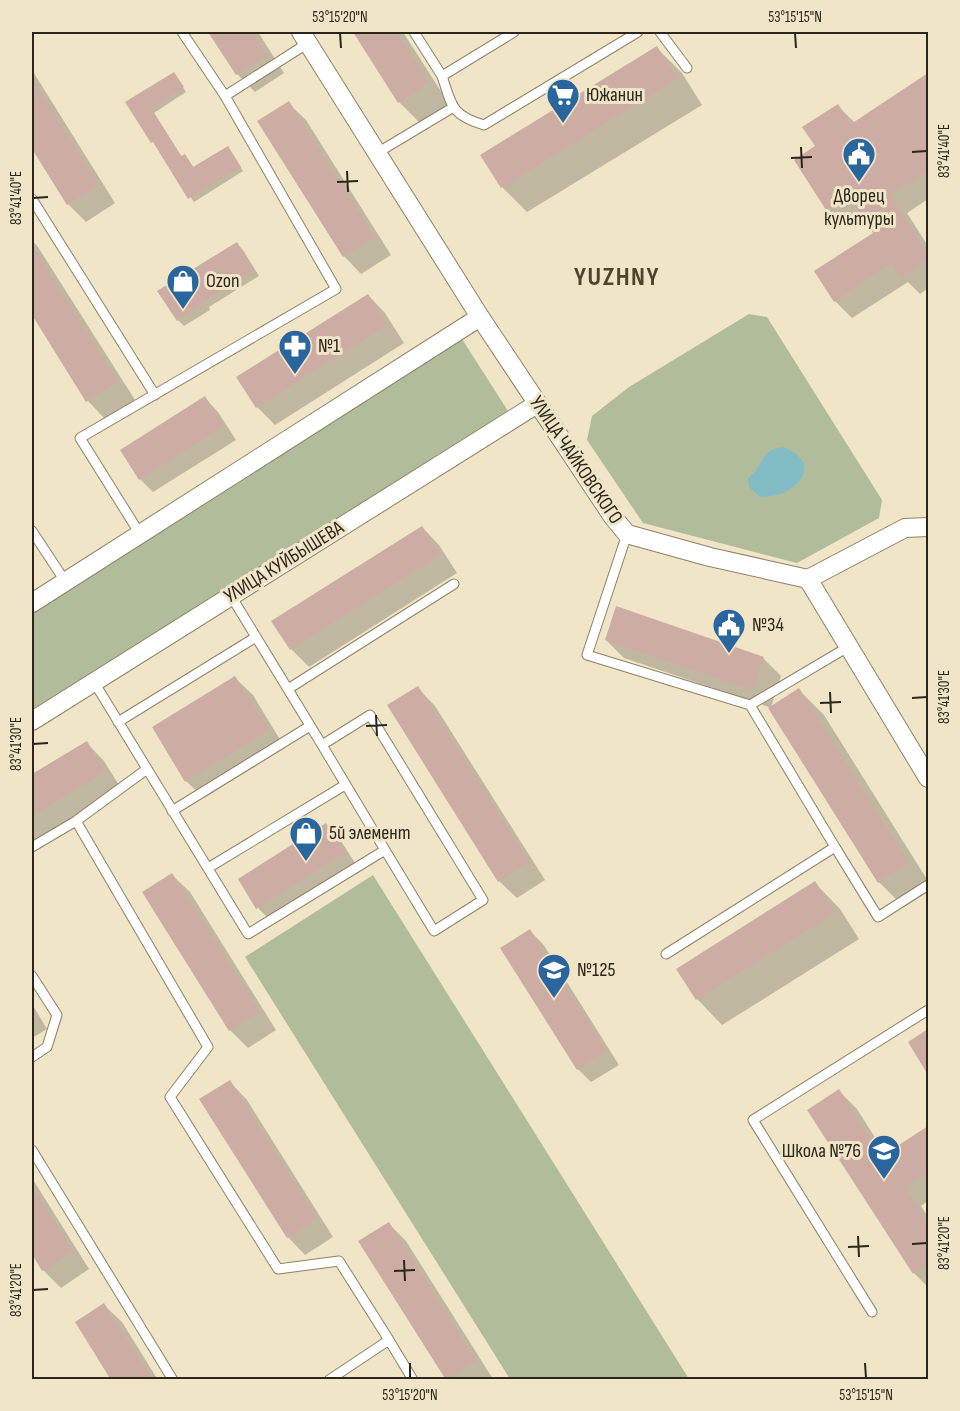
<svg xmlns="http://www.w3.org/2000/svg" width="960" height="1411" font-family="'Sofia Sans Condensed',sans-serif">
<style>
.green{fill:#b1bd9a}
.water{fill:#82bcc5}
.shadow{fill:#0003}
.building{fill:#cdada3}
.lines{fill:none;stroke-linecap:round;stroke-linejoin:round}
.lane-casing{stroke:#8e8369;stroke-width:11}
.street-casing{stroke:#8e8369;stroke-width:20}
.lane{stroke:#fff;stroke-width:9}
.street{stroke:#fff;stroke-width:18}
.ticks{fill:none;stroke:#2a261b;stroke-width:2}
.labels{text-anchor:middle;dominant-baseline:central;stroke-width:6;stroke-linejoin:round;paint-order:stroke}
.poi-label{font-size:20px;fill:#2a261b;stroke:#f1e5c8;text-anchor:start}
.street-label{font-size:20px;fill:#2a261b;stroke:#f1e5c8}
.district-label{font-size:26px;font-weight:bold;letter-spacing:1.5px;fill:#4e442c;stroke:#f1e5c8}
.neatline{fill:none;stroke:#2a261b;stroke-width:2}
.ticks-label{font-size:15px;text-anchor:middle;fill:#2a261b}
</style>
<rect width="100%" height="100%" fill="#f1e5c8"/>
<path class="green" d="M 749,314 L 767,317 L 882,500 L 879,518 L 797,563 L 643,523 L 587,440 L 592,416 L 629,387 Z
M 462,339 L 508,411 L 32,709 L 32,614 Z
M 373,875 L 689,1379 L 510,1379 L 245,957 Z"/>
<path class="water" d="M 783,447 C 826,463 796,498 760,497 L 749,487 L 748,479 C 751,475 755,472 758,467 C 767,454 765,450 783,447 Z"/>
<path class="shadow" d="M 210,32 L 258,32 L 284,73 L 255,92 L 237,74 Z
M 354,32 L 403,32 L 451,107 L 422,125 L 399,102 Z
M 657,48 L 682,73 L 702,105 L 527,212 L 502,187 Z
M 32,70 L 115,203 L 86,222 L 68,204 L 32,146 Z
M 928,75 L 928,199 L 907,213 L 928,246 L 928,288 L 920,294 L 908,282 L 852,318 L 835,301 L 875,233 L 863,215 L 845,227 L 828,209 L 796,160 L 817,147 L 838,106 L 855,123 Z
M 177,78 L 186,92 L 154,113 L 182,157 L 185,155 L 194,168 L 231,152 L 243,171 L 194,202 L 127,103 Z
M 288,103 L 306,120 L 391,255 L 361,274 L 344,256 Z
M 32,240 L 38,247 L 135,400 L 105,419 L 88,401 L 32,312 Z
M 237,244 L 243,250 L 259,276 L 209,307 L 210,310 L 184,326 L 178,320 Z
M 368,295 L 385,313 L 404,343 L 275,425 L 257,407 Z
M 205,398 L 218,412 L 236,440 L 153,492 L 140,479 Z
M 422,527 L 439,545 L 457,573 L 309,667 L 291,649 Z
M 616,608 L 764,659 L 781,676 L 771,707 L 799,690 L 824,715 L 928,881 L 928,892 L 904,907 L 879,882 L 769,707 L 624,658 L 606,640 Z
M 235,678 L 253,695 L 285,748 L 204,798 L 186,781 Z
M 418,688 L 435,706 L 545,880 L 517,898 L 499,881 Z
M 87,743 L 104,761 L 122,790 L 32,844 L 32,776 Z
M 326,825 L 339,838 L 357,866 L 271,921 L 258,908 Z
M 172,875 L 190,892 L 276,1030 L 248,1048 L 230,1030 Z
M 815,883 L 840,909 L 859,939 L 722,1025 L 697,999 L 678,969 Z
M 530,931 L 543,944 L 619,1065 L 591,1082 L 578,1069 Z
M 32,1004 L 47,1029 L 32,1038 Z
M 928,1031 L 928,1072 L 910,1043 Z
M 230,1082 L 247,1100 L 333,1237 L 305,1255 L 288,1237 Z
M 839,1091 L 857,1109 L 886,1155 L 928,1128 L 928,1201 L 921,1206 L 928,1217 L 928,1287 L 914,1273 Z
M 32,1178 L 89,1269 L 61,1288 L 43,1270 L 32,1252 Z
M 389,1224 L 406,1241 L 493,1379 L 447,1379 Z
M 104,1305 L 122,1322 L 158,1380 L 113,1380 Z"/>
<path class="building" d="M 208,32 L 252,32 L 267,55 L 236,75 Z
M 353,32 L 396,32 L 429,83 L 398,103 Z
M 657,46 L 677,79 L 501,188 L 480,155 Z
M 174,72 L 184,87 L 151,108 L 181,156 L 185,154 L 193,167 L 228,146 L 241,167 L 188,199 L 153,142 L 151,143 L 125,102 Z
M 928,73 L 928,171 L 891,195 L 928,254 L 928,259 L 901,277 L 892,263 L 834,302 L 814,271 L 873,233 L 848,196 L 826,210 L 794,160 L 815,146 L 802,127 L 838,104 L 851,124 Z
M 32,78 L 99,185 L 67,205 L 32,149 Z
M 289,101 L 374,237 L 343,257 L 257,121 Z
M 237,242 L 254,270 L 204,301 L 205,303 L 177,321 L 157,291 Z
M 32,245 L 118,382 L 86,402 L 32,315 Z
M 368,294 L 387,325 L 256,408 L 236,377 Z
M 205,396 L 224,426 L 139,480 L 120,450 Z
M 422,526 L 440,555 L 290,650 L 271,621 Z
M 616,606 L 764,657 L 753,691 L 605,640 Z
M 235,676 L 269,730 L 185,782 L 152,727 Z
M 418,686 L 529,862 L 498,882 L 387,705 Z
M 799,688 L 909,863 L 878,883 L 768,708 Z
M 87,741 L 105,772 L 32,816 L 32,774 Z
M 326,823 L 345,853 L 256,909 L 238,879 Z
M 172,873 L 260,1012 L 229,1031 L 142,892 Z
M 815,881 L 835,913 L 696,1000 L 676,969 Z
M 530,929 L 607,1051 L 577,1070 L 500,948 Z
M 928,1029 L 928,1075 L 908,1042 Z
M 230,1080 L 317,1219 L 287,1238 L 199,1099 Z
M 839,1089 L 882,1156 L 928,1126 L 928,1172 L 905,1188 L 928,1225 L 928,1264 L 913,1274 L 807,1110 Z
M 32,1186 L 73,1251 L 42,1271 L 32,1254 Z
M 389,1222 L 476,1361 L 446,1380 L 358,1241 Z
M 104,1303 L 153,1380 L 111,1380 L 75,1322 Z"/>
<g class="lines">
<defs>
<path id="lane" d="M 414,32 L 442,76
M 514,32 L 442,76 C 452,106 451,115 484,125 L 638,32
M 660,32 L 687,68
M 225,96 L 308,43
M 377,153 L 452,108
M 32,199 L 155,395
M 32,531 L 65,581
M 140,534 L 80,438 L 336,289 L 225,96 L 182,32
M 627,534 L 587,655 L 750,705
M 94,682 L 248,934 L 385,850 L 434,931 L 483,900 L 370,715 L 322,745 L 231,596
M 288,689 L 454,584
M 118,722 L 256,637
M 322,745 L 385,850
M 147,769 L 76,821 L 208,1047 L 170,1097 L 278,1269 L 339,1261 L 389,1340 L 329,1380
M 172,811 L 310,726
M 32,847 L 76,821
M 835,847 L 750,705 L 848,647
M 208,868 L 345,785
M 666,954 L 835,847 L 878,917 L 928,885
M 32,976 L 57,1015 L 47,1047 L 32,1057
M 32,1150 L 173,1380
M 872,1312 L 753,1120 L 928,1010
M 389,1340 L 413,1380"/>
<path id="street" d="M 301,32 L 480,317 L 613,517 L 627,534 L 710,557 L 808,579 L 928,778
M 808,579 L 905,528 L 928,527
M 32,603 L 480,317
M 32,721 L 537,404"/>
</defs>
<use href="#lane" class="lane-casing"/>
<use href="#street" class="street-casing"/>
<use href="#lane" class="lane"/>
<use href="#street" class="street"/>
</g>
<path class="ticks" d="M 340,33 L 341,48M 795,33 L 796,48M 801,147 L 802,168M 912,152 L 927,151M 791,158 L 812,157M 347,171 L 348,192M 337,182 L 358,181M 33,198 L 48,197M 830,692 L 831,713M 912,698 L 927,697M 820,703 L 841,702M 376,715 L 377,736M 366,726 L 387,725M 33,744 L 48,743M 858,1236 L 859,1257M 912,1244 L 927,1243M 848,1247 L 869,1246M 404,1260 L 405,1281M 394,1271 L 415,1270M 33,1290 L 48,1289M 410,1363 L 410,1378M 865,1363 L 866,1378"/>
<defs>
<symbol id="supermarket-pin" viewBox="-11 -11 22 30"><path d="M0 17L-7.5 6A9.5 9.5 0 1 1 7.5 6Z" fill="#29669d" stroke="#f1e5c8"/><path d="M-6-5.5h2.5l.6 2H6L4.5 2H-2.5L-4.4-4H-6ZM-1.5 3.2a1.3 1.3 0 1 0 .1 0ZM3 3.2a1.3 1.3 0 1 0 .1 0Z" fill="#fff"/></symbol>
<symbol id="civic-pin" viewBox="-11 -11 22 30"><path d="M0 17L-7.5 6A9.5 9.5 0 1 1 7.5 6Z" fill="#29669d" stroke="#f1e5c8"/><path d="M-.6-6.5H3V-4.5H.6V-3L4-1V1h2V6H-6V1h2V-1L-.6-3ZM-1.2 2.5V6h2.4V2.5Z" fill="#fff"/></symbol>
<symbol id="shop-pin" viewBox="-11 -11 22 30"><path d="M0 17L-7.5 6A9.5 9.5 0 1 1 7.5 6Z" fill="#29669d" stroke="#f1e5c8"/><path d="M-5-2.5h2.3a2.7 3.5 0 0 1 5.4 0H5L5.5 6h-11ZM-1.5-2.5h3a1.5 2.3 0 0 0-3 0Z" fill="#fff"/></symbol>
<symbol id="pharmacy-pin" viewBox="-11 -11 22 30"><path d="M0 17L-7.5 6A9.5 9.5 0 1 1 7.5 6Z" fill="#29669d" stroke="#f1e5c8"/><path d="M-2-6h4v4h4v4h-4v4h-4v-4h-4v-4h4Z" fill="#fff"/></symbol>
<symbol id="school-pin" viewBox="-11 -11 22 30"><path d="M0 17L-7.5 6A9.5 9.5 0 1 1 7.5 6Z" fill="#29669d" stroke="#f1e5c8"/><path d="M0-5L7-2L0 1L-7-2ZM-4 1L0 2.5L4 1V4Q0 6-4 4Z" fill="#fff"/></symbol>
</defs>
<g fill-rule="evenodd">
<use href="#supermarket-pin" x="544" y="76" width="38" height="52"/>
<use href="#civic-pin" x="840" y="135" width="38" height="52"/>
<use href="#shop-pin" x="164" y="262" width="38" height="52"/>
<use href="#pharmacy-pin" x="276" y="327" width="38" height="52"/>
<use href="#civic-pin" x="710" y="606" width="38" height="52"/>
<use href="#shop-pin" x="287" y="814" width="38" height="52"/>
<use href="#school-pin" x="535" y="951" width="38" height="52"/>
<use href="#school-pin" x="865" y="1132" width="38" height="52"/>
</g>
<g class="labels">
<g class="poi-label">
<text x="586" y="95">Южанин</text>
<text x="859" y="196" text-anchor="middle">Дворец<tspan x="859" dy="23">культуры</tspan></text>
<text x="206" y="281">Ozon</text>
<text x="318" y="346">№1</text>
<text x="752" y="625">№34</text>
<text x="329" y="833">5й элемент</text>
<text x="577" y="970">№125</text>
<text x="861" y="1151" text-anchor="end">Школа №76</text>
</g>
<g class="street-label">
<text transform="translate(576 460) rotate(56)">УЛИЦА ЧАЙКОВСКОГО</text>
<text transform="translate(284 562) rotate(-32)">УЛИЦА КУЙБЫШЕВА</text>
</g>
<g class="district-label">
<text x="617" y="277">YUZHNY</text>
</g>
</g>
<rect width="960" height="1411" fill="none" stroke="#f1e5c8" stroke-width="66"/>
<rect x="33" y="33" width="894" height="1345" class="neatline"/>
<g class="ticks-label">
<text x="340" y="22">53°15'20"N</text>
<text x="795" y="22">53°15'15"N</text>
<text transform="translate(944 151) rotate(-90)" y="5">83°41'40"E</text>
<text transform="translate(16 198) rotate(-90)" y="5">83°41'40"E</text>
<text transform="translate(944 697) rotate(-90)" y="5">83°41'30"E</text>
<text transform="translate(16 744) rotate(-90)" y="5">83°41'30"E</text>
<text transform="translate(944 1243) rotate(-90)" y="5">83°41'20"E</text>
<text transform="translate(16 1290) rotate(-90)" y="5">83°41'20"E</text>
<text x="410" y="1400">53°15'20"N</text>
<text x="866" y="1400">53°15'15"N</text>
</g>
</svg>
